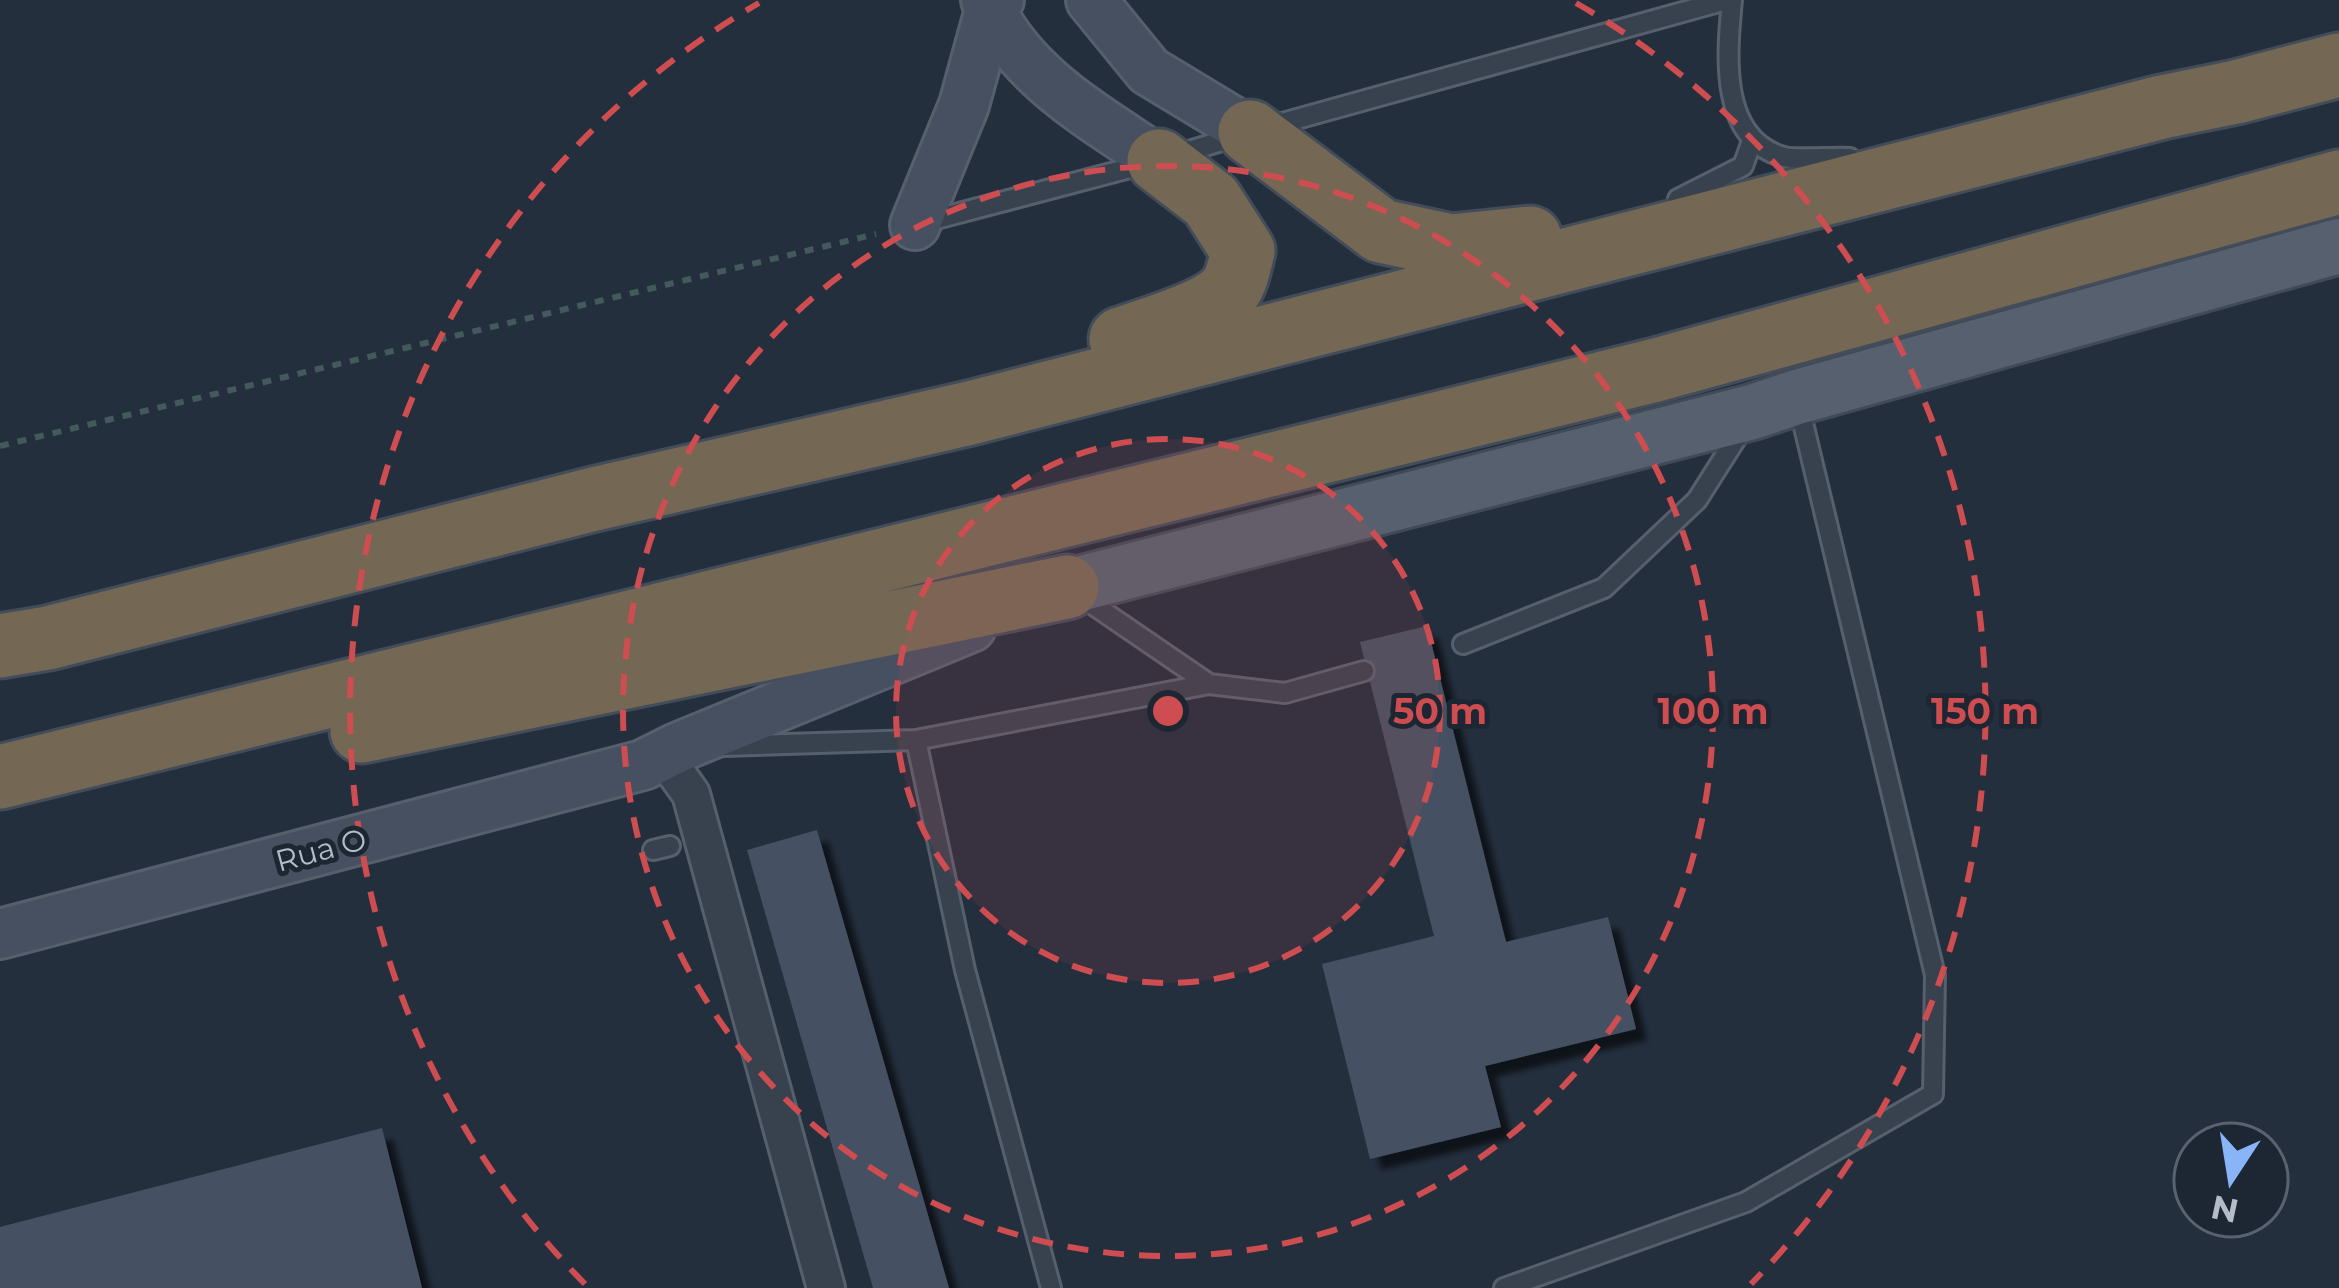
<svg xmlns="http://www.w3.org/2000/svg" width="2339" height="1288" font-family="Montserrat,sans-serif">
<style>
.building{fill:#455162;filter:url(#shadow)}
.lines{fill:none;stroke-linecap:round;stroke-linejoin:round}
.lane-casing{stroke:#565f6c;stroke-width:24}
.street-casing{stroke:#565f6c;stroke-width:42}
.secondary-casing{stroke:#565f6c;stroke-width:54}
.primary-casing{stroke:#414a57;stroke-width:60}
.highway-casing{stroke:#434c59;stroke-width:69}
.path{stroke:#44595c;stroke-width:6;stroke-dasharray:9 9;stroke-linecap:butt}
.lane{stroke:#38414e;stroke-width:18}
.street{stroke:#38414e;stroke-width:36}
.secondary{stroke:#465061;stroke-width:48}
.primary{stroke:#56606e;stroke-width:54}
.highway{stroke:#746855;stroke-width:63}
.ring{fill:none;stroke:#ce4d50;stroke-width:6;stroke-dasharray:21 15}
.labels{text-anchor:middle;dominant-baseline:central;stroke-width:10;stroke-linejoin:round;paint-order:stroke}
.street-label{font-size:30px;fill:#b4bcc9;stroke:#1d2633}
.centre{fill:#ce4d50;stroke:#1d2633;stroke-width:6}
.ring-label{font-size:36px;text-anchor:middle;font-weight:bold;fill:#ce4d50;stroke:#1d2633;stroke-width:10;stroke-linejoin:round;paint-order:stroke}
</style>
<defs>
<filter id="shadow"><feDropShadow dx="11" dy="11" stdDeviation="3" flood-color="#0009"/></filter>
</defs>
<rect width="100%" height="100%" fill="#242f3e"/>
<path class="building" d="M 1427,626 L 1506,942 L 1608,917 L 1636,1029 L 1485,1066 L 1501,1127 L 1370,1159 L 1322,964 L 1434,936 L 1360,642 Z
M 817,830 L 949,1288 L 873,1288 L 747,850 Z
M 382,1128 L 422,1288 L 0,1288 L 0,1227 Z"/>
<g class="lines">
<defs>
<path id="lane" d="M 1732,0 C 1727,53 1718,139 1784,157 C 1795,160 1835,157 1850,158
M 1268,127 L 1726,0
M 1176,155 L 1241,135
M 1678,199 L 1743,166 L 1752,141
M 921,223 L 1149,163
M 1076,593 L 1209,684 L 1285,693 L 1364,671
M 1463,644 L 1604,588 L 1697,500 L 1744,426
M 916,740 L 965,970 L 1051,1288
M 724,746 L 916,740 L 1209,684
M 653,850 L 670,846
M 1504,1288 L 1746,1202 L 1933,1094 L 1935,975 L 1798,402"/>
<path id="street" d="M 663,755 L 691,794 L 826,1288"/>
<path id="secondary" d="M 986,0 C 1019,76 1093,116 1159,161
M 1091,0 L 1149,71 L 1250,132
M 915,225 L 964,105 L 990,10 L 999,0
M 0,934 L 643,765 L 677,748 L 971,627"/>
<path id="primary" d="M 1067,587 L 1752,412 L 1797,397 L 2339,246"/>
<path id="highway" d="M 1250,132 L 1381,231 L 1451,246 L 1530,238
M 1121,339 C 1149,329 1212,312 1230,289 C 1237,280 1240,262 1243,251 L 1211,201 L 1159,161
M 0,646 L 48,638 L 594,499 L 970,413 L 2162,107 L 2236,92 L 2339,65
M 362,731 L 1067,587
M 0,777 L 1656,370 L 2339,182"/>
</defs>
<use href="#lane" class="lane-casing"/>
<use href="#street" class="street-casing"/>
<use href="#secondary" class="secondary-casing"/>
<use href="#primary" class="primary-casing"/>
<use href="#highway" class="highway-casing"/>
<path class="path" d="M 0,446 L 876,234"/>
<use href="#lane" class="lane"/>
<use href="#street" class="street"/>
<use href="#secondary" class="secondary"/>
<use href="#primary" class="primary"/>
<use href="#highway" class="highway"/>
</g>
<circle cx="1168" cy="711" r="272" fill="#ce4d50" fill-opacity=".12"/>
<g class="ring">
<circle cx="1168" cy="711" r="272"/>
<circle cx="1168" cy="711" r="545"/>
<path d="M585 1284A817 817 0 0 1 759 3M1576 3A817 817 0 0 1 1751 1284"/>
</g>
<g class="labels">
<g class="street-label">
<text transform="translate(321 850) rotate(-15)">Rua O</text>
</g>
</g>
<circle cx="1168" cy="711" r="18" class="centre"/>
<g class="ring-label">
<text x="1440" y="724">50 m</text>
<text x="1713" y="724">100 m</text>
<text x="1985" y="724">150 m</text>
</g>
<g transform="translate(2231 1180) rotate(192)"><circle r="57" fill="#1d2633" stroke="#59626f" stroke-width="3"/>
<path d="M0-9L21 45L0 30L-21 45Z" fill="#8ab4f8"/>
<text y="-18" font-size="33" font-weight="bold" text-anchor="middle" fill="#b4bcc9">N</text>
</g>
</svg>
